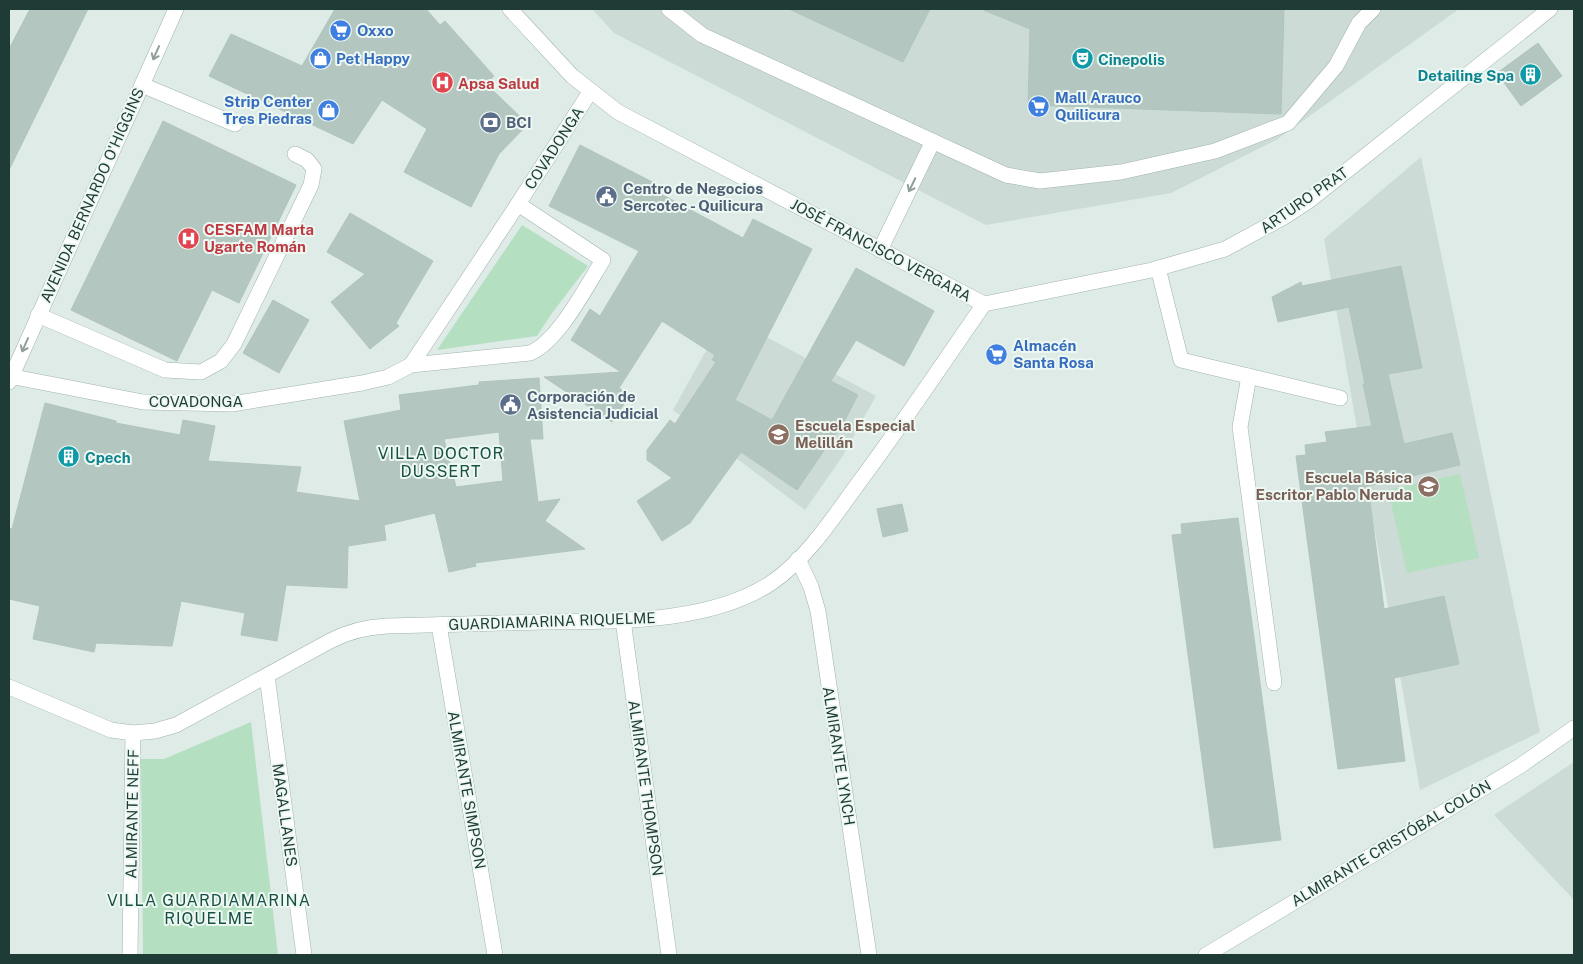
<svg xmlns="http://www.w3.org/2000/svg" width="1583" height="964" font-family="'Public Sans',sans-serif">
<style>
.built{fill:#ccdbd5}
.green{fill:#b4dfc1}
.building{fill:#b3c6bf;stroke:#b0c5bd;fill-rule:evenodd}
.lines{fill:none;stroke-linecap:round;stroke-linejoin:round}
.service-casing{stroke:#a1b3ad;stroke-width:16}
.minor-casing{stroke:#a1b3ad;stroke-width:16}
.tertiary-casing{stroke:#a1b3ad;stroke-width:16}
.service{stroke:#fff;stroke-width:15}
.minor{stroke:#fff;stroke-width:15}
.tertiary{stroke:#fff;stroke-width:15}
.oneway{stroke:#8e9e9a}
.labels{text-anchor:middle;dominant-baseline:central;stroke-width:4;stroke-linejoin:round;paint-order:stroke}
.shop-label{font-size:15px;font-weight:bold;fill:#366cbe;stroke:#eef8f3;text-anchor:start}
.culture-label{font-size:15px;font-weight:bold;fill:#0d838f;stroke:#eef8f3;text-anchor:start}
.health-label{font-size:15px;font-weight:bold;fill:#be3a42;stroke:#eef8f3;text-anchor:start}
.service-label{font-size:15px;font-weight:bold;fill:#4e5e75;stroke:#eef8f3;text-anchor:start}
.street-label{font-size:15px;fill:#1e3c35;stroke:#eef8f3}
.education-label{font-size:15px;font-weight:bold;fill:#785e54;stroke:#eef8f3;text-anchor:start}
.neighbourhood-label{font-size:16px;letter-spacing:1px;fill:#185044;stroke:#eef8f3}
</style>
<rect width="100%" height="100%" fill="#deebe6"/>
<path class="built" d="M 592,9 L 1459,9 L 1276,140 L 1171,193 L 986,225 L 614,33 Z
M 1421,157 L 1540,732 L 1420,790 L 1324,239 Z
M 726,315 L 876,396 L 842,457 L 805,510 L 673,410 Z
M 1574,762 L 1574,900 L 1494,815 Z"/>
<path class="green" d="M 522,225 L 588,266 L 552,313 L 537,336 L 437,350 Z
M 1460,474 L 1479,558 L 1407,573 L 1388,490 Z
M 251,722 L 278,955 L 143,955 L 141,759 L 164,759 Z"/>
<path class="building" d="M 30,9 L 88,9 L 9,170 L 9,49 Z
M 335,9 L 426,9 L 440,25 L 445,21 L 494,76 L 486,84 L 528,124 L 499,154 L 471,207 L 404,172 L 427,129 L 382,100 L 353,144 L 209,76 L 231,34 L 302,66 Z
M 789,9 L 930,9 L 903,62 Z
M 981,9 L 1284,9 L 1281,114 L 1028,105 L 1030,29 Z
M 1538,43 L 1562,76 L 1521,106 L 1497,73 Z
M 163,121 L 296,185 L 239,303 L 212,290 L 177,361 L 71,310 Z
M 580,145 L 664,188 L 661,194 L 743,238 L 753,219 L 812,249 L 735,400 L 772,420 L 856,268 L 934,311 L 904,366 L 856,340 L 831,381 L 858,395 L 845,420 L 797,490 L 741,452 L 690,523 L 662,541 L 637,501 L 672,478 L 647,460 L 647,450 L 670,420 L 675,424 L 716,362 L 712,360 L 715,355 L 662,321 L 619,388 L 630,395 L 612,422 L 544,377 L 621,372 L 571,340 L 590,309 L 600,316 L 639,251 L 549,206 Z
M 350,213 L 433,261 L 396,323 L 399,326 L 370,349 L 331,302 L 365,274 L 327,252 Z
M 1401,266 L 1422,368 L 1388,374 L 1404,444 L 1452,433 L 1460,465 L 1368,486 L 1384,609 L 1444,596 L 1459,664 L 1394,678 L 1405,761 L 1338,769 L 1296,456 L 1306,455 L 1305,445 L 1327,442 L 1325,432 L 1372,426 L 1363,384 L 1365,384 L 1349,307 L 1278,322 L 1272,297 L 1301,282 L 1302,286 Z
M 273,300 L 309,320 L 279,373 L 243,353 Z
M 539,378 L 543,439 L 530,439 L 538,502 L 560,499 L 545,521 L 585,549 L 475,563 L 476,566 L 449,572 L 435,513 L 384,525 L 386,540 L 348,546 L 347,588 L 286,585 L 277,641 L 241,635 L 245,613 L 181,601 L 172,646 L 96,643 L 94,652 L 33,639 L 40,606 L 9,599 L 9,528 L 12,529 L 45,403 L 116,421 L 116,423 L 180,435 L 183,420 L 215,426 L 208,461 L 301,467 L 296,492 L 360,501 L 344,421 L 401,410 L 399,395 L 479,385 L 479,382 ZM 499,432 L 503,481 L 456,487 L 444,439 Z
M 902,504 L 908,531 L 883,537 L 877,509 Z
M 1238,518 L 1281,840 L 1214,848 L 1172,535 L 1182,534 L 1181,524 Z"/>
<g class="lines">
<defs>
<path id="service" d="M 669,9 L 702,35 L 1006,175 L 1040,181 L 1121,172 L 1215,151 L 1288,123 L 1336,66 L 1359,23 L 1373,9
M 142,85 L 235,124
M 880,250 L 933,141
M 1158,268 L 1181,360 L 1340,398
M 38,315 L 165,370 L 201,372 L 221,361 L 234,344 L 311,185 L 314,169 L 307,160 L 295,154
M 1249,376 L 1240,427 L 1274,683"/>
<path id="minor" d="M 411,365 L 530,353 C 558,342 586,287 603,260 L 518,204
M 9,376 L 143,402 L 232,404 L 362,383 L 388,377 L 411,365 L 518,204 L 590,92
M 798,559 L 811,587 L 818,611 L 869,955
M 623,620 L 669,955
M 439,625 L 495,955
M 267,676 L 304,955
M 130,955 L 133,733
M 1206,955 L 1520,766 L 1574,728"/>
<path id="tertiary" d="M 510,9 L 572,76 L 618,112 L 984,304
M 984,304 L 1152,270 L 1225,249 L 1284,217 L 1310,200 L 1550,9
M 9,382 L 176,9
M 9,687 L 111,730 L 133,733 L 155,731 L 176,725 L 330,641 C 349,631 367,627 387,626 C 439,625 491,623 543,622 C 614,621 709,624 771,583 C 807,559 835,515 860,481 C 903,423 943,363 984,304"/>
</defs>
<use href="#service" class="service-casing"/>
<use href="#minor" class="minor-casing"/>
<use href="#tertiary" class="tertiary-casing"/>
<use href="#service" class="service"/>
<use href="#minor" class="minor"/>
<use href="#tertiary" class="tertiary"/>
</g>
<defs><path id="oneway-shaft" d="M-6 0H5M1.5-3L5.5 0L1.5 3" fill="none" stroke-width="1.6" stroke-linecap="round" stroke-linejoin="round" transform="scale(1.25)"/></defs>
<g class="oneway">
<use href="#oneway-shaft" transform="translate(156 53) rotate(114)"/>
<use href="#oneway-shaft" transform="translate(912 185) rotate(116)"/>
<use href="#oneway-shaft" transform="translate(25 345) rotate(114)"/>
</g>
<defs>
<symbol id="supermarket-disc" viewBox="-11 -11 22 22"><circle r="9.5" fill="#3f7fe0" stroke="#eef8f3"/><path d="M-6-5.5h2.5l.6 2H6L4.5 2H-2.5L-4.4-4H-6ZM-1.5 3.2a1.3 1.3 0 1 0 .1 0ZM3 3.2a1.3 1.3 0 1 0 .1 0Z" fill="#fff"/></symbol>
<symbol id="shop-disc" viewBox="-11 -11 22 22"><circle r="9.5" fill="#3f7fe0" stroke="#eef8f3"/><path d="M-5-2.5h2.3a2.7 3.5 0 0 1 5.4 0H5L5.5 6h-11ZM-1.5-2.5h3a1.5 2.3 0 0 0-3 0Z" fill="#fff"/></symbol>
<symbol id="theatre-disc" viewBox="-11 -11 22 22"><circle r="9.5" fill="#0f9aa8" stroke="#eef8f3"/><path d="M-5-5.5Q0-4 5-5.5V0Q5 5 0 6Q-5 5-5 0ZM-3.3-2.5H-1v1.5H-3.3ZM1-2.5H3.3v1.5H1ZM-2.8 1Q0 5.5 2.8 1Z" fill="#fff"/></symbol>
<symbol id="building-disc" viewBox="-11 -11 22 22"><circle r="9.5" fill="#0f9aa8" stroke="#eef8f3"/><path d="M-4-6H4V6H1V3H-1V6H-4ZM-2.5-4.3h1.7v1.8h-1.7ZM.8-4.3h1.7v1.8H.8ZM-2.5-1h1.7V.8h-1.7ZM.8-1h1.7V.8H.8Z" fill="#fff"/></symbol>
<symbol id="hospital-disc" viewBox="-11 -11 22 22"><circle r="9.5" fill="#e0444e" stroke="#eef8f3"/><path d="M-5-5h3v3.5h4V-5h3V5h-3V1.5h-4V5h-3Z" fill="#fff"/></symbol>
<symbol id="bank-disc" viewBox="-11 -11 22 22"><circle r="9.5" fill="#5c6f8a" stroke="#eef8f3"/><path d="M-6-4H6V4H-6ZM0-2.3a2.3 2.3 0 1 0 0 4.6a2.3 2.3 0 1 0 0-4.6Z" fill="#fff"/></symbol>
<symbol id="civic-disc" viewBox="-11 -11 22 22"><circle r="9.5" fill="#5c6f8a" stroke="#eef8f3"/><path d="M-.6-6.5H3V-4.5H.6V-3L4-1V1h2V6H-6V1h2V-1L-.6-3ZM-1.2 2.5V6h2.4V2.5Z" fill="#fff"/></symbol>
<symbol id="school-disc" viewBox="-11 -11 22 22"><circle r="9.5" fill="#8d6e63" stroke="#eef8f3"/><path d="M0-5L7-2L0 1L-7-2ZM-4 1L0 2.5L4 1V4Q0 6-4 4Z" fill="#fff"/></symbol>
</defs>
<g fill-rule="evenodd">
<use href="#supermarket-disc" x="328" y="18" width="25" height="25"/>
<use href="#shop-disc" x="308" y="46" width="25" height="25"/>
<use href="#theatre-disc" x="1070" y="46" width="25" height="25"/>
<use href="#building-disc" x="1518" y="62" width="25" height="25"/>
<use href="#hospital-disc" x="430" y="70" width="25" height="25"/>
<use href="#supermarket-disc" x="1026" y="94" width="25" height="25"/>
<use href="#shop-disc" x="316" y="98" width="25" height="25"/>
<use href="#bank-disc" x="478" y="110" width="25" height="25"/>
<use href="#civic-disc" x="594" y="184" width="25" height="25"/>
<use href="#hospital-disc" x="176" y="226" width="25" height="25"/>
<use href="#supermarket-disc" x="984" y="342" width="25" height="25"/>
<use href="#civic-disc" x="498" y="392" width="25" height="25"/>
<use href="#school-disc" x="766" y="422" width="25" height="25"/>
<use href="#building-disc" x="56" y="444" width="25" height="25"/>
<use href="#school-disc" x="1416" y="474" width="25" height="25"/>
</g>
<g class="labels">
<g class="shop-label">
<text x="357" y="30">Oxxo</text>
<text x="336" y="58">Pet Happy</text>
<text x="1055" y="97">Mall Arauco<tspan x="1055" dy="17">Quilicura</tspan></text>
<text x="312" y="101" text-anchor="end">Strip Center<tspan x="312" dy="17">Tres Piedras</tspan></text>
<text x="1013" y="345">Almacén<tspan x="1013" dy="17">Santa Rosa</tspan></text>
</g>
<g class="culture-label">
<text x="1098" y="59">Cinepolis</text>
<text x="1514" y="75" text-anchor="end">Detailing Spa</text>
<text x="85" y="457">Cpech</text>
</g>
<g class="health-label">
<text x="458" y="83">Apsa Salud</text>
<text x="204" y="229">CESFAM Marta<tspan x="204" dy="17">Ugarte Román</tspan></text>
</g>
<g class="service-label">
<text x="506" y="122">BCI</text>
<text x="623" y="188">Centro de Negocios<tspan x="623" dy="17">Sercotec - Quilicura</tspan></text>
<text x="527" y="396">Corporación de<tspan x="527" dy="17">Asistencia Judicial</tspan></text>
</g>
<g class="street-label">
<text transform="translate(554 148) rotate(-57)">COVADONGA</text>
<text transform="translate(92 195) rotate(-66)">AVENIDA BERNARDO O'HIGGINS</text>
<text transform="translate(1304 200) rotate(-35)">ARTURO PRAT</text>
<text transform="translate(881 250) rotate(28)">JOSÉ FRANCISCO VERGARA</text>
<text x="196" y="401">COVADONGA</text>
<text transform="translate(552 621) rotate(-2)">GUARDIAMARINA RIQUELME</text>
<text transform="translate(839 756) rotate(81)">ALMIRANTE LYNCH</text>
<text transform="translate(646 788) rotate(82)">ALMIRANTE THOMPSON</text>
<text transform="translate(467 790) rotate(80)">ALMIRANTE SIMPSON</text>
<text transform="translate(132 814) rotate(-89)">ALMIRANTE NEFF</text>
<text transform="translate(285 815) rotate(82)">MAGALLANES</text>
<text transform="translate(1391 843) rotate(-31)">ALMIRANTE CRISTÓBAL COLÓN</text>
</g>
<g class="education-label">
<text x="795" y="425">Escuela Especial<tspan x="795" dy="17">Melillán</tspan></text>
<text x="1412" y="477" text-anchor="end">Escuela Básica<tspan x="1412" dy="17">Escritor Pablo Neruda</tspan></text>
</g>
<g class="neighbourhood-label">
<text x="441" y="453">VILLA DOCTOR<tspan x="441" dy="18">DUSSERT</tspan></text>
<text x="209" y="900">VILLA GUARDIAMARINA<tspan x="209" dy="18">RIQUELME</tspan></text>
</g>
</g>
<rect width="1583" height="964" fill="none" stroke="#1e3c35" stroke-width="20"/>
</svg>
